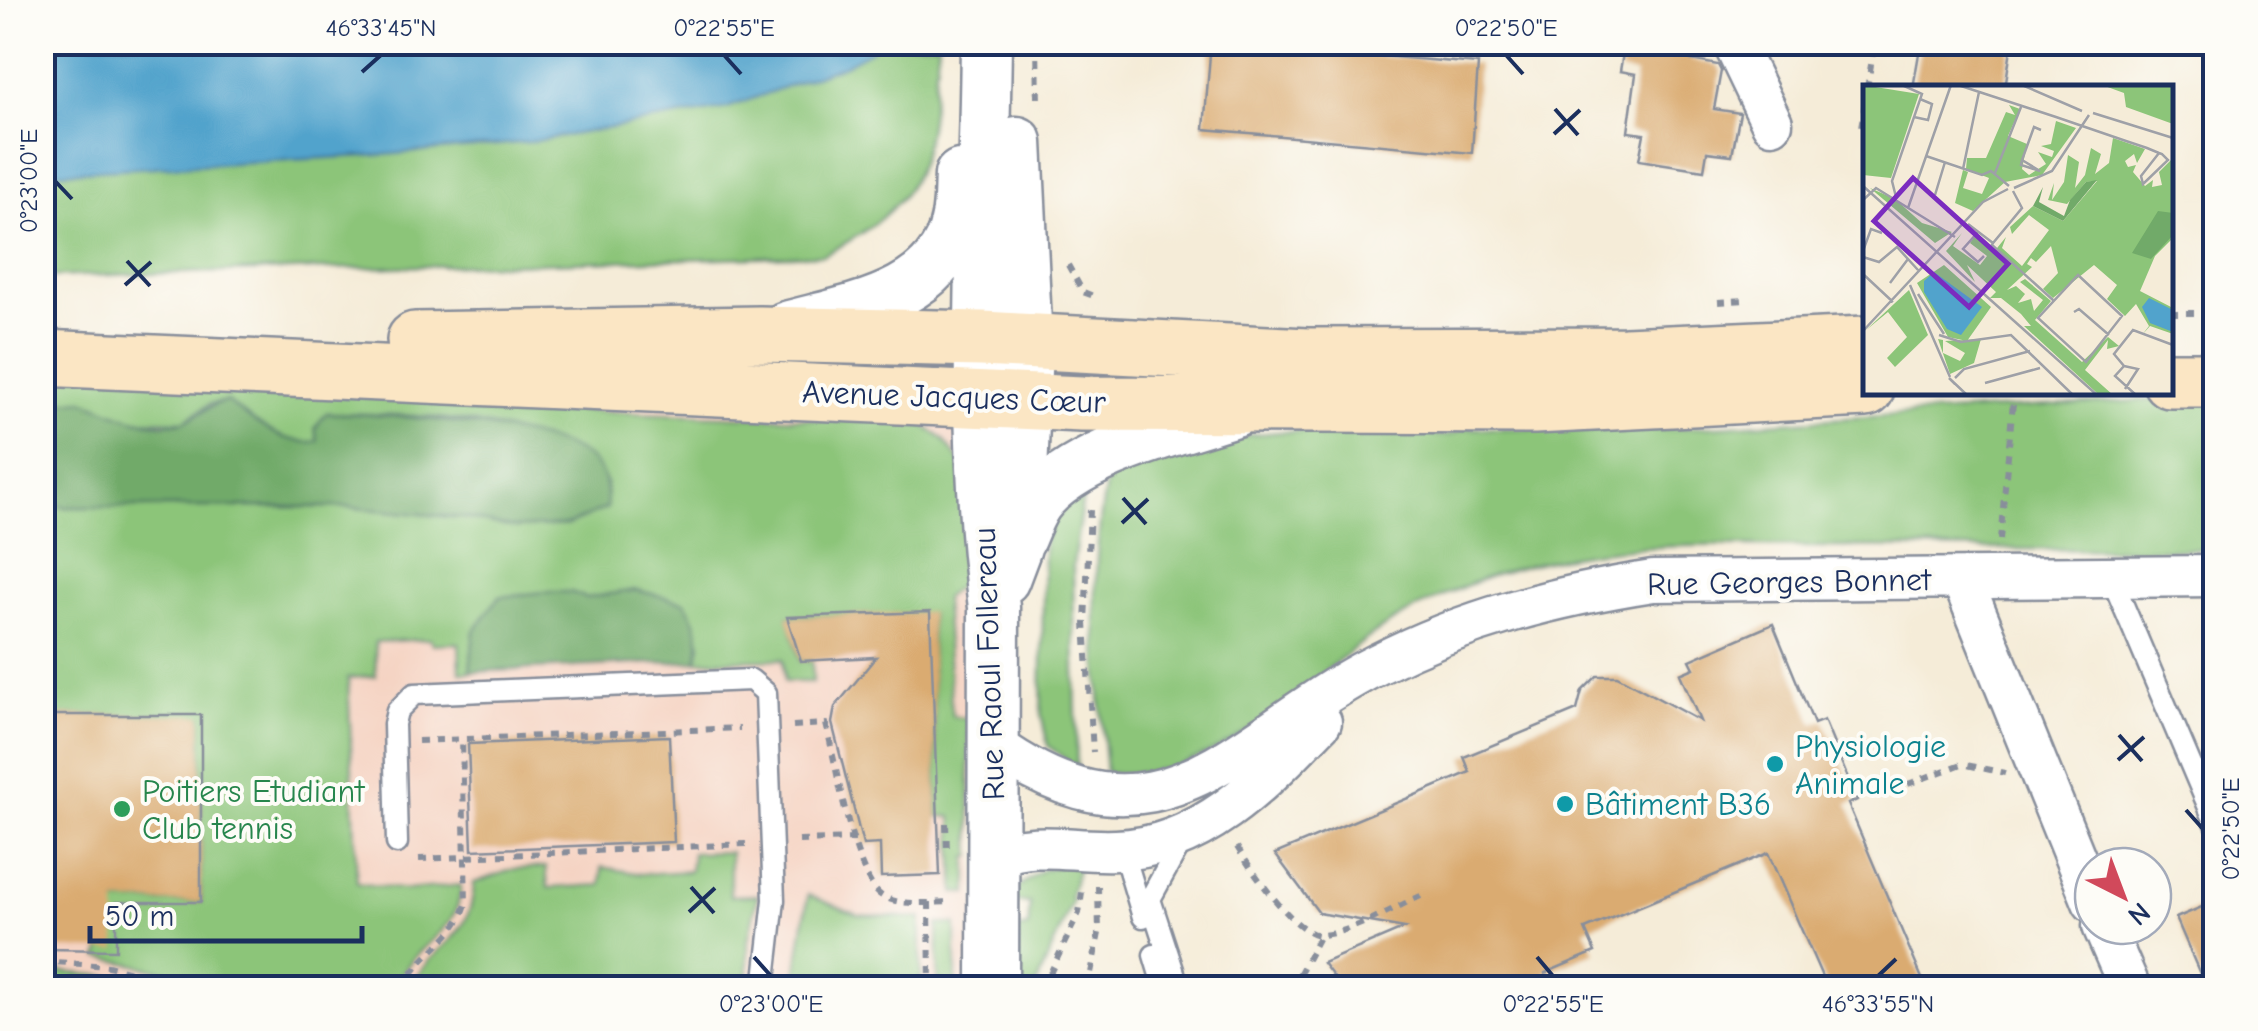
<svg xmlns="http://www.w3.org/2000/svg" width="2258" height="1031" font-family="'Comic Neue',sans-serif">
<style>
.built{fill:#f5d3c2}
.green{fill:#8cc579;stroke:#547a6c;stroke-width:2.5}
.forest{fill:#71aa69;stroke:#466c64;stroke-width:2.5}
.water{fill:#51a3cc;stroke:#366995;stroke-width:2.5}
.building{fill:#daab71}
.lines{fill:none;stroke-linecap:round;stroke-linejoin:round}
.service-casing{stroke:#888e9b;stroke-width:25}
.minor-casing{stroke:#888e9b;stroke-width:45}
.tertiary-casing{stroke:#888e9b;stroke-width:55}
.secondary-casing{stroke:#888e9b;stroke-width:60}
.path{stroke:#888e9b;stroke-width:6;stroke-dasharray:8 8;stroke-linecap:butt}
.service{stroke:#fff;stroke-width:20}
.minor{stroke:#fff;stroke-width:40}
.tertiary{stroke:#fff;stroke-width:50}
.secondary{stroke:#fbe6c4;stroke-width:55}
.ticks{fill:none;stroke:#1b2f5e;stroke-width:4}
.culture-dot{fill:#0f9aa8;stroke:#fdfcf7;stroke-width:4}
.leisure-dot{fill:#2e9e5b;stroke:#fdfcf7;stroke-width:4}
.labels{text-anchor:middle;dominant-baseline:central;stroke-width:8;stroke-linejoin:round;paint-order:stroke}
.street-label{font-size:32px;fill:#1b2f5e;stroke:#fdfcf7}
.culture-label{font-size:32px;fill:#0d838f;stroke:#fdfcf7;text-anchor:start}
.leisure-label{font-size:32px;fill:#27864d;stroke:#fdfcf7;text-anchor:start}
.inset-road{fill:none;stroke:#9ea0a7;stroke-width:2.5}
.view{fill:#7b2cbf;fill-opacity:0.15;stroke:#7b2cbf;stroke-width:5}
.inset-edge{fill:none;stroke:#1b2f5e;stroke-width:5}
.neatline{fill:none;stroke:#1b2f5e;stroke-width:4}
.ticks-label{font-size:25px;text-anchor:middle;fill:#1b2f5e}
</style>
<rect width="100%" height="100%" fill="#fdfcf7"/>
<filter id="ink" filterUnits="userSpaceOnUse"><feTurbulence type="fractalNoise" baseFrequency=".01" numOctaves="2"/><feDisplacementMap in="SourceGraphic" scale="20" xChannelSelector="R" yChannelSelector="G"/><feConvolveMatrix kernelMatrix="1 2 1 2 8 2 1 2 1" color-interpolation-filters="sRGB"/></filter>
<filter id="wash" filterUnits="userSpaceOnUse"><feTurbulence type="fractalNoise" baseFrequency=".0048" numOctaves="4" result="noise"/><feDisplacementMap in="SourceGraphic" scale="40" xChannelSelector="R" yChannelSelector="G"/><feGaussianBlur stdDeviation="2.25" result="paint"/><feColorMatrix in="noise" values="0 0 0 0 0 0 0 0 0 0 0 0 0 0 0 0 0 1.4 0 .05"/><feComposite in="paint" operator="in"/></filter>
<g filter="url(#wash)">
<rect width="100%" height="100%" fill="#f5ecd8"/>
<path class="built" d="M 43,370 L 966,376 L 977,988 L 43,988 Z"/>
<path class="green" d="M 42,43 L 939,43 C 925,155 935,197 824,255 L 43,277 Z
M 43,370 L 192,377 L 604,412 L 919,422 L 943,439 L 960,461 L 972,581 L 964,582 L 944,598 L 952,716 L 968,719 L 972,856 L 968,857 L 968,893 L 955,893 L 952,817 L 938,816 L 930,613 L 788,617 L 800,661 L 812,661 L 813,682 L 785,682 L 783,659 L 697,661 L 701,644 L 684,602 L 636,590 L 586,598 L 571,592 L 499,597 L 474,631 L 470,672 L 460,672 L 459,643 L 432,644 L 431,639 L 375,642 L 376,676 L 348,678 L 357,883 L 406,890 L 461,885 C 460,937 412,941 396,988 L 236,987 L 99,957 L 116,902 L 201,902 L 201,716 L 43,715 L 42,501 L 63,507 L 346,507 L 463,518 L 515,528 L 567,525 L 607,508 L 606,482 C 586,469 563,449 541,441 C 475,415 396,414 327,413 L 318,442 C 285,447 251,421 227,401 L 210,404 L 184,421 L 130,420 L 83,400 L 43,404 Z
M 2215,396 L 2215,549 C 2087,551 1957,548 1828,547 C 1712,546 1594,538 1483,579 C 1444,594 1402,613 1368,638 C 1290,694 1211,784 1106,773 C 1098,672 1086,569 1109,470 L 1201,440 L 1278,432 L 1420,428 C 1434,438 1451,438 1465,428 L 1664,429 Z
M 1085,483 L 1073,565 L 1077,768 L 1048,746 L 1041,715 L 1044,543 L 1058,496 Z
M 730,852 L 730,896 L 758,895 L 748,941 L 748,988 L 411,988 C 433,939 471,946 474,883 L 514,869 L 546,867 L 548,888 L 601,885 L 602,867 L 641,874 L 690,871 L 692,853 Z
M 1060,865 L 1078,866 L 1070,897 L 1073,900 L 1038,981 L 1032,988 L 1017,988 L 1018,929 L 1028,927 L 1030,903 L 1010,901 L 1012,891 L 1042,870 Z
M 808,895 L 858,915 L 921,918 L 921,988 L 794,988 Z
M 938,924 L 956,924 L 956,988 L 938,988 Z
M 43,970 L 107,976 L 161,988 L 43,988 Z"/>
<path class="forest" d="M 83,400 C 113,412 150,431 184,421 C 200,416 208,404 227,401 C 251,420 286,448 318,441 L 315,428 L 326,413 C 379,414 564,424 596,465 C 607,478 606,492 607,508 L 567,525 L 515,528 L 463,518 L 346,507 L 63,507 L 43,501 L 43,404 Z
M 636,590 L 685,602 C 697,623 703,637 697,661 L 470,672 L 474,631 L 499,597 L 544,592 L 571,592 L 586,598 Z"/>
<path class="water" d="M 42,43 L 43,42 L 874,43 L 872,50 L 844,65 L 727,108 L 529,142 L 383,155 L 43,173 Z"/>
<g id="blocks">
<path class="building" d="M 1211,42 L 1478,64 L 1472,153 L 1204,129 Z
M 1625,42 L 1694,42 L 1691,60 L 1718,65 L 1721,71 L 1714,109 L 1740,113 L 1732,155 L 1707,152 L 1704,170 L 1639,160 L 1644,134 L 1628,132 L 1636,74 L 1620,71 Z
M 1921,42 L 2012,42 L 2005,88 L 1913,88 Z
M 930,612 L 940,875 L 881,877 L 880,844 L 863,845 L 832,723 L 835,707 L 876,657 L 801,661 L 787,617 Z
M 1773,624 L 1814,724 L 1824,720 L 1857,800 L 1848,804 L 1926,988 L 1827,988 L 1768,853 L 1585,929 L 1595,952 L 1545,973 L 1548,988 L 1342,988 L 1323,963 L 1405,928 L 1319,913 L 1275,854 L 1470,772 L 1464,757 L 1577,710 L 1582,691 L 1597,676 L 1617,676 L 1700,721 L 1680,674 L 1694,668 L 1690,660 Z
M 42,715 L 201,715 L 201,902 L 116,902 L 116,950 L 42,949 Z
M 669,736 L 674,842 L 472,850 L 468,744 Z
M 2216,901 L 2216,988 L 2206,988 L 2176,918 Z"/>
</g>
</g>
<g filter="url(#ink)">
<use href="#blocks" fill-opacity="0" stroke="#888e9b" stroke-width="2.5"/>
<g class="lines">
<defs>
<path id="service" d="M 2112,579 L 2216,824
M 397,843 L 394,724 L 397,711 L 414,694 L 751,680 L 766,693 L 774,900 L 764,988
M 1116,850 L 1128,867 L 1143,917
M 1154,955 L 1164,988
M 1179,988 L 1150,899 L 1183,839"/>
<path id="minor" d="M 1733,42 L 1772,123
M 1962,579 L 2093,902
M 994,745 C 1162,866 1236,735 1378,664 C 1466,619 1556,596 1653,581 L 2216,576
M 993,857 C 1041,839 1067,852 1116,850 C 1202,848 1265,780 1321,722
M 2103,926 L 2130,988"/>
<path id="tertiary" d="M 986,42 C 984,229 969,422 994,607 L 993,988
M 786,327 C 848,310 941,298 956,222 C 960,207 959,190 960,175
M 1020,538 C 1025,526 1030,513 1037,503 C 1073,454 1179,429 1235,411
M 1004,579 L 1016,547 L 1021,502 L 1027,344 L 1017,142"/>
<path id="secondary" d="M 415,340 L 759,334 L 982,339 L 1307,356 L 1625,355 L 1866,344
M 42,358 L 1082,404 L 1534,406 L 1866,389
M 2170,380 L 2216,380"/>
</defs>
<use href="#service" class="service-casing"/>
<use href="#minor" class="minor-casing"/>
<use href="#tertiary" class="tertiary-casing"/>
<use href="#secondary" class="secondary-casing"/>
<path class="path" d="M 1037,42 L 1038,106
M 1867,88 L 1875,42
M 1861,127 L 1866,99
M 1068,265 L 1083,292 L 1099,298
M 1718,302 L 1745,300
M 2170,313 L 2216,313
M 1090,510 L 1085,623 L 1093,752
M 2000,540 L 2014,392
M 793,726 L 826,724 C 835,759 854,879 882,896 C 901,907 931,902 952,902
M 418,741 L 740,728
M 1908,784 L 1962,764 L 2005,773
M 946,823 L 947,852
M 799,841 L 855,839
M 1237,847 C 1250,868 1296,936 1321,935 C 1349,934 1397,906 1423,895
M 419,859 L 746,844
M 929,902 L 930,988
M 42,961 L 108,966 L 192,988
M 404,988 C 418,954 456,940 466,904 L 462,739
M 1043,988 L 1079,913 L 1083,885
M 1088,988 L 1099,933 L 1098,886
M 1292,988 L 1320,935"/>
<use href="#service" class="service"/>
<use href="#minor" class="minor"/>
<use href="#tertiary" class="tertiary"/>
<use href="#secondary" class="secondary"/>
</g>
</g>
<path class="ticks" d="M 724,55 L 741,74M 1506,55 L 1523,74M 362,72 L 381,55M 1555,109 L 1578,135M 1554,134 L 1580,110M 55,181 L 72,199M 127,261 L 150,286M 125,285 L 151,262M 1123,498 L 1146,524M 1122,523 L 1148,499M 2119,735 L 2142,761M 2118,760 L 2144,737M 2186,810 L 2203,829M 691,887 L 714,913M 689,912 L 715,888M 754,957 L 771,976M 1537,957 L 1553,976M 1878,976 L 1896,959"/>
<g class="culture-dot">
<circle cx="1775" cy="764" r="10"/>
<circle cx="1565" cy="804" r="10"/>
</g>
<circle class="leisure-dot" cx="122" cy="809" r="10"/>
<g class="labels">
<g class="street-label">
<text transform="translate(954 397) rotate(2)">Avenue Jacques Cœur</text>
<text transform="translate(1789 582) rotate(-1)">Rue Georges Bonnet</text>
<text transform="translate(989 664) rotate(-92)">Rue Raoul Follereau</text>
</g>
<g class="culture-label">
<text x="1795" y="746">Physiologie<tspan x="1795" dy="37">Animale</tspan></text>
<text x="1585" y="804">Bâtiment B36</text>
</g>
<g class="leisure-label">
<text x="142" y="791">Poitiers Etudiant<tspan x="142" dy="37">Club tennis</tspan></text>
</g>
</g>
<g transform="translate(1863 85)">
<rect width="310" height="310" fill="#f5ecd8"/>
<path d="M 0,0 L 56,9 L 28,93 L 0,90 ZM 239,0 L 310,0 L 310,39 L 263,22 L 261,8 ZM 146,20 L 157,24 L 145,51 L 164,59 L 159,84 L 166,90 L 183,79 L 175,67 L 189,72 L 191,66 L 178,61 L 188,59 L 193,36 L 213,43 L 179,90 L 142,97 L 110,126 L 92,118 L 100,85 L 105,87 L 100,103 L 119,109 L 126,93 L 103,84 L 104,73 L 123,73 L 143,27 L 152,30 ZM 250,53 L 282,64 L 274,78 L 271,69 L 262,76 L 265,82 L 273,80 L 270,87 L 282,101 L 290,95 L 289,102 L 299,100 L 296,87 L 310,73 L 310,153 L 292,171 L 277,206 L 310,223 L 310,249 L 287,241 L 279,250 L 286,241 L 273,219 L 262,231 L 244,214 L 254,200 L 231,180 L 190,213 L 180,204 L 195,188 L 188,161 L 173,177 L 168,173 L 164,179 L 169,182 L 144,205 L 153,201 L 162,209 L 155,218 L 168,214 L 171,226 L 180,215 L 157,197 L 162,194 L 188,216 L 172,235 L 219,277 L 245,252 L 256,261 L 244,264 L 245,255 L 222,285 L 250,310 L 236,310 L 161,241 L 168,241 L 158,229 L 138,213 L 127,213 L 133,207 L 104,180 L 112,197 L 83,166 L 99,148 L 90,161 L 117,180 L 124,171 L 107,158 L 112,151 L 130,168 L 143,152 L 139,163 L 159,181 L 186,145 L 166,130 L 149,149 L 147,142 L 170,121 L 200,136 L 234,96 L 223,97 L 204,119 L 185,115 L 191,98 L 189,115 L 201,97 L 205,70 L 216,77 L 212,103 L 222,90 L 228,63 L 238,69 L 232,89 L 246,78 ZM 7,103 L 32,114 L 59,138 L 89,147 L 72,158 ZM 81,180 L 128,222 L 104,256 L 85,252 L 54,198 ZM 46,205 L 65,250 L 32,282 L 24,273 L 44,252 L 25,227 L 2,246 ZM 75,254 L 80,255 L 80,268 L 97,276 L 102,268 L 82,256 L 118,254 L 111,278 L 87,289 Z" fill="#8cc579"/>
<path d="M 234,95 L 200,136 L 170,121 L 180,102 L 176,117 L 201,131 L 207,115 L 223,97 ZM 295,126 L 310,128 L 310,150 L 288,174 L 269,168 Z" fill="#71aa69"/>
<path d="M 71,187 L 119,222 L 98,250 L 84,244 L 61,207 L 61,196 ZM 286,213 L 310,225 L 310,247 L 287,238 L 279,222 Z" fill="#51a3cc"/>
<path class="inset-road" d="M 95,0 L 193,32 L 263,56 L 284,63 L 296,68 L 299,69 L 305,75 L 280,99 L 278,91 L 296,68M 159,0 L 219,26M 230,28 L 310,53M 51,32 L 65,35 L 69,19 L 57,14M 63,71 L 119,90 L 128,86 L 146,101M 159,75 L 177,86 L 158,80 L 159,75 L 171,42 L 178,45M 100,84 L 116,7M 132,88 L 158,22M 0,101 L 234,310M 151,103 L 189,86 L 226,30M 72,110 L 82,77M 33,112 L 29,96 L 59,9 L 39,0M 0,115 L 13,103 L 92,152M 45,123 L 88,0M 105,139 L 130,158 L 159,123 L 150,106M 115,147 L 100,164 L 115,177 L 121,171M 128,159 L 190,215M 0,166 L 8,144 L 19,148M 0,172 L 16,177 L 34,162 L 55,185M 0,189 L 30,217M 215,190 L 259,231 L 223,277 L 175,233 ZM 27,198 L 45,174M 47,200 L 87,292M 55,209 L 81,249M 211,227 L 216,224 L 246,250M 0,246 L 120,117 L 145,104M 76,250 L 98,257 L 148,250 L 210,310M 261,281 L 275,284 L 262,304M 92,293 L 101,284 L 167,266M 122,298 L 177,283M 92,299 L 86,293 L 104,310M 273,310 L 252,291 L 261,281 L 251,269 L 270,245 L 310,260"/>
<path class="view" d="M 50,93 L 145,179 L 106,222 L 11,136 Z"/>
<rect width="310" height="310" class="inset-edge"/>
</g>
<rect width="2258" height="1031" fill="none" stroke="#fdfcf7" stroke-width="110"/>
<g transform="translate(2123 896) rotate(138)"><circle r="48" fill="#fdfcf7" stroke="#a3aaba" stroke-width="2.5"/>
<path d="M0-8L18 38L0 25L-18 38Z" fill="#d1495b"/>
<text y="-15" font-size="28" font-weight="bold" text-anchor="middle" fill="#1b2f5e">N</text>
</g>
<path d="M90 926v15h272v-15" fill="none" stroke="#1b2f5e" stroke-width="5"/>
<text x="105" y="926" font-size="30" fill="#1b2f5e" stroke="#fdfcf7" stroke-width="8" paint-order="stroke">50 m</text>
<rect x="55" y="55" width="2148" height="921" class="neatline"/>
<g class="ticks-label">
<text x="381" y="36">46°33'45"N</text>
<text x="724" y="36">0°22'55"E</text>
<text x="1506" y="36">0°22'50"E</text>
<text transform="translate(28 181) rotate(-90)" y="9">0°23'00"E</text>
<text transform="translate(2230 829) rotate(-90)" y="9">0°22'50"E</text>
<text x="771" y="1012">0°23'00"E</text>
<text x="1553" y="1012">0°22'55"E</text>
<text x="1878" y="1012">46°33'55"N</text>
</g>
</svg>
